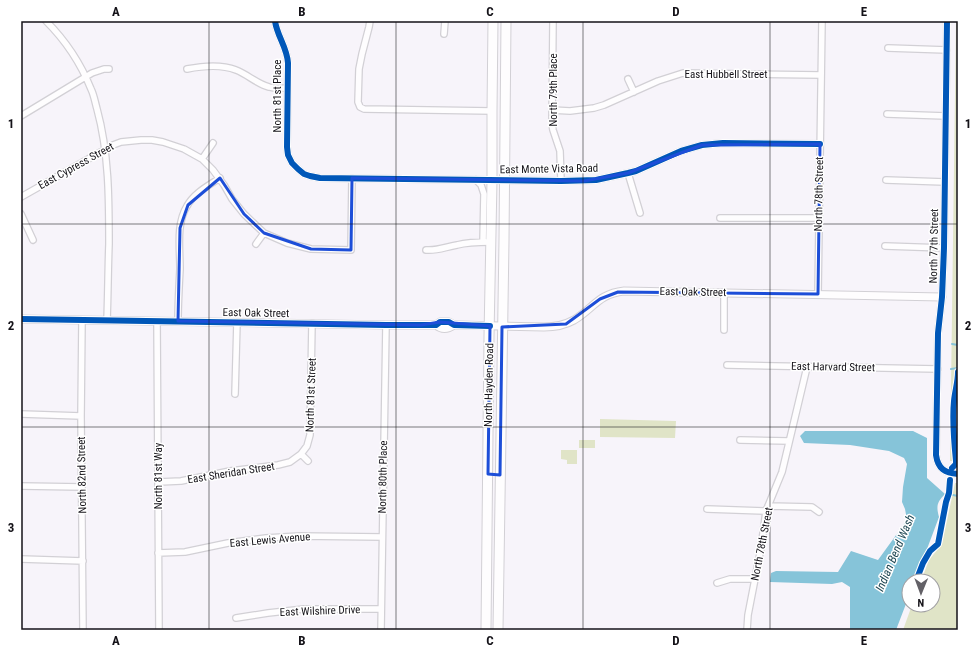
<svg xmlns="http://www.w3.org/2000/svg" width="979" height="651" font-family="'Roboto Condensed',sans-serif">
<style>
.green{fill:#e0e4c7}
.water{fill:#86c4d9}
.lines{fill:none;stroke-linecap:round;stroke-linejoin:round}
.stream{stroke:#86c4d9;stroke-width:2}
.minor-casing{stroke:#d2d0d5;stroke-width:8}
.tertiary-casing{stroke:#d2d0d5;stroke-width:9}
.primary-casing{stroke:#d2d0d5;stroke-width:11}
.minor{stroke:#fefdfe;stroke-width:5.5}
.tertiary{stroke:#fefdfe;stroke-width:7}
.primary{stroke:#fefdfe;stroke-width:9}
.cycleway-casing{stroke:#fff;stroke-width:8}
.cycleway{stroke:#0057b8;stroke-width:6}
.marked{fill:none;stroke:#1d4ed8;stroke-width:3;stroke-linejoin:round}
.grid{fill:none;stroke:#141218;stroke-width:1;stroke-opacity:0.55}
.labels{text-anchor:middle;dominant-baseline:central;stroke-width:3;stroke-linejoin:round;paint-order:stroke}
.street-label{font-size:11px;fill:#141218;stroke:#fff}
.water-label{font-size:12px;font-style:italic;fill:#1d4652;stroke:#fff}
.neatline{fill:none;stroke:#141218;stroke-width:1.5}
.grid-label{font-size:13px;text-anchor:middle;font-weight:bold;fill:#141218}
</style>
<rect width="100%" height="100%" fill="#f7f4fa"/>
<path class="green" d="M 956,21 L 958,21 L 958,461 L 950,461 Z
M 600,419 L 676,421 L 675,438 L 600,437 Z
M 579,440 L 595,440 L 595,448 L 579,448 Z
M 561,450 L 577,450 L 577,464 L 567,464 L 567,460 L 561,459 Z
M 955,483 L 958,483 L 958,630 L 903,630 L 912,605 L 933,605 L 933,581 L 921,581 L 929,560 L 942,544 Z"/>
<path class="water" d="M 805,431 L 913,431 L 927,438 L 927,478 L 945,494 C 937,502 936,506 939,517 L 915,581 L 909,581 L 909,596 L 896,630 L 850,630 L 850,587 L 842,582 L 832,584 L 770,582 L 771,573 L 776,571 L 838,572 L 851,551 L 878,560 L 907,520 L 905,509 L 902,502 L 903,487 L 907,464 L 904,458 L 889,451 L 850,445 L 804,443 L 800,436 Z"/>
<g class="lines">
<path class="stream" d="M 952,344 L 958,345
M 951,369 L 958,368
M 951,417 L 958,416
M 953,495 L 958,496"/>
<defs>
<path id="minor" d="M 46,21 C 65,40 81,64 91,89 C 94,95 95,102 97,109 C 109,153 109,199 109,244 C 108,270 108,295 107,320
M 275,21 C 277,36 287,47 288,63 L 287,147 L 288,155 L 292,163 L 298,169 L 304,174 L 310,176 L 320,178 L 561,181 L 596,180 L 628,173 L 636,171 L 681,151 L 702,145 L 723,143 L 820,144
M 370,21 L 369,27 L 362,54 L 359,69 L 358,102 L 360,107 L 364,109 L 492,111
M 553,21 L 552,124 L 553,130 L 560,151 L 561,181
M 947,21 L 944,248 L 942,297 L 938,333 L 936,455 C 938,469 945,473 958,474
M 444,34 L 445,21
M 888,48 L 947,50
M 187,69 C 202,66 221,64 236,70 C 247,74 257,84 269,87 C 275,89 281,88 287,88
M 628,79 L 634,92
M 552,110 L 570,111 L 594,108 L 604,105 L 658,81 L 683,73 L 821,75
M 887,114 L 946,116
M 21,116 L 92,73 L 104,69 L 109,69
M 202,159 L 213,143
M 628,173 L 640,213
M 476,180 L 481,185 L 484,194 L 483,242
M 886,180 L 945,182
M 21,197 L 113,145 L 121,142 L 141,140 L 152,140 L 163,142 L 184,149 L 202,159 L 213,170 L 224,185 L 232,199 L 244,214 L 264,233 L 287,243 L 311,249 L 351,250 L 352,178
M 21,214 L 33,240
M 720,218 L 819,218
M 256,244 L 264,233
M 885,246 L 944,248
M 426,250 C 438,251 445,247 457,245 C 468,242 480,242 491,242
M 818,294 L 822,21
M 82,320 L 81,416 L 83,630
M 157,321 L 159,630
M 178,321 C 178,304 179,287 180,269 C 180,248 176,224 187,206 C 194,193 208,186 220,178
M 724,330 L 724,292
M 727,365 L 938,369
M 235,394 L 237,322
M 21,414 L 81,416
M 740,440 L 789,441
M 301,454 L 308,461
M 159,482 L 181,481 L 230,471 L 278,465 L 290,462 L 301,454 L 307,446 L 310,435 L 312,323
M 21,486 L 82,487
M 768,506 L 812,507 L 819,512
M 707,509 L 766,511
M 158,553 L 185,552 L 228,543 L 266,538 L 299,536 L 382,537
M 21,559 L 83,561
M 717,583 L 730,579 L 755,579
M 236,618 L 268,613 L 304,609 L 381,609
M 381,630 L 386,325
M 747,630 L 748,615 L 761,548 L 766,511 L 782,472 L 807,367"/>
<path id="tertiary" d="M 21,319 L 386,325 L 436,325 L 440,322 L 449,322 L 454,325 L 459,325 L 544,327 C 555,327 565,325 574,320 C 594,308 598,294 624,291 L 942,297
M 436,325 C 442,330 448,329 454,325"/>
<path id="primary" d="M 486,630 L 489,336 L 492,180 L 492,111 L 493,21
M 498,630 L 504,240 L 506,21"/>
</defs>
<use href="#minor" class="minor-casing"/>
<use href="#tertiary" class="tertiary-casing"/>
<use href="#primary" class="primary-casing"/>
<use href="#minor" class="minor"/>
<use href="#tertiary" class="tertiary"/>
<use href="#primary" class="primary"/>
<defs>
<path id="cycleway" d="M 275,21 C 277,36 287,47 288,63 L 287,147 L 288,155 L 292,163 L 298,169 L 304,174 L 310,176 L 320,178 L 561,181 L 596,180 L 628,173 L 636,171 L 681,151 L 702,145 L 723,143 L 820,144
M 947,21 L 944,248 L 942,297 L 938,333 L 936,455 C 938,469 945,473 958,474
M 21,319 L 386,325 L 436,325 L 440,322 L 449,322 L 454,325 L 490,326
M 952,468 L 956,464 L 956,461 C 954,441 952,421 954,401 C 955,391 958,382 958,372
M 916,581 L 923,563 L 930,551 L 938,544 L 946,502 L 949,493 L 950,480"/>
</defs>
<use href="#cycleway" class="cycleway-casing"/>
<use href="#cycleway" class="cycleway"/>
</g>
<path class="marked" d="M 820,144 L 818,294 L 618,292 L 600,299 L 566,324 L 502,327 L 500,475 L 488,474 L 490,326 L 440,322 L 421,325 L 178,321 L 180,228 L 188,205 L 220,178 L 244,214 L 264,233 L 311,249 L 351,250 L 352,178 L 584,181 L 628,173 L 702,145 Z"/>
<path class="grid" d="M 209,21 L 209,630M 396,21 L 396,630M 583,21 L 583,630M 770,21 L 770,630M 21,224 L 958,224M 21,427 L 958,427"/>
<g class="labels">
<g class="street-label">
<text x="726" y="74">East Hubbell Street</text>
<text transform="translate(553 90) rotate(-90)">North 79th Place</text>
<text transform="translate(277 96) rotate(-90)">North 81st Place</text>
<text transform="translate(76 166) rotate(-29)">East Cypress Street</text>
<text transform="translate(549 169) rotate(-1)">East Monte Vista Road</text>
<text transform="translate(819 194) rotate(-89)">North 78th Street</text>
<text transform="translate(934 246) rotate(-89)">North 77th Street</text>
<text transform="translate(693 292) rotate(1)">East Oak Street</text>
<text transform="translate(256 313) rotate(1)">East Oak Street</text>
<text transform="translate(833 367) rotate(1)">East Harvard Street</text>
<text transform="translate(489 385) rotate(-89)">North Hayden Road</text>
<text transform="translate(311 395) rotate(-88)">North 81st Street</text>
<text transform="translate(231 473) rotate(-9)">East Sheridan Street</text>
<text transform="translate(82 475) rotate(-91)">North 82nd Street</text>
<text transform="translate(158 476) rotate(-90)">North 81st Way</text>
<text transform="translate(383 477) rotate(-89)">North 80th Place</text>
<text transform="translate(270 540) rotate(-5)">East Lewis Avenue</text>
<text transform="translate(762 544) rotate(-79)">North 78th Street</text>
<text transform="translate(320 611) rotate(-2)">East Wilshire Drive</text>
</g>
<g class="water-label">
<text transform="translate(895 553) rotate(-67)">Indian Bend Wash</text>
</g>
</g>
<rect width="979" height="651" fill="none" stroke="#ffffff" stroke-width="44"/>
<g transform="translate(921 593) rotate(181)"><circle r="19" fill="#ffffff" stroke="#a1a0a3"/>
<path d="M0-3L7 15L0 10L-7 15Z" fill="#636167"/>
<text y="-6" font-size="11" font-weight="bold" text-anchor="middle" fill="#141218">N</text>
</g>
<rect x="22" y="22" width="935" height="607" class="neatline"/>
<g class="grid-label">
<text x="116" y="16">A</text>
<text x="302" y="16">B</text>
<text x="490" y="16">C</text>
<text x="676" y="16">D</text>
<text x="864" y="16">E</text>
<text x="11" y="128">1</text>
<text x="968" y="128">1</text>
<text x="11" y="330">2</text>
<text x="968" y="330">2</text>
<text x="11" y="532">3</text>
<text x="968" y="532">3</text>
<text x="116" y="645">A</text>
<text x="302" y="645">B</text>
<text x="490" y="645">C</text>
<text x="676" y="645">D</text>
<text x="864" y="645">E</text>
</g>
</svg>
